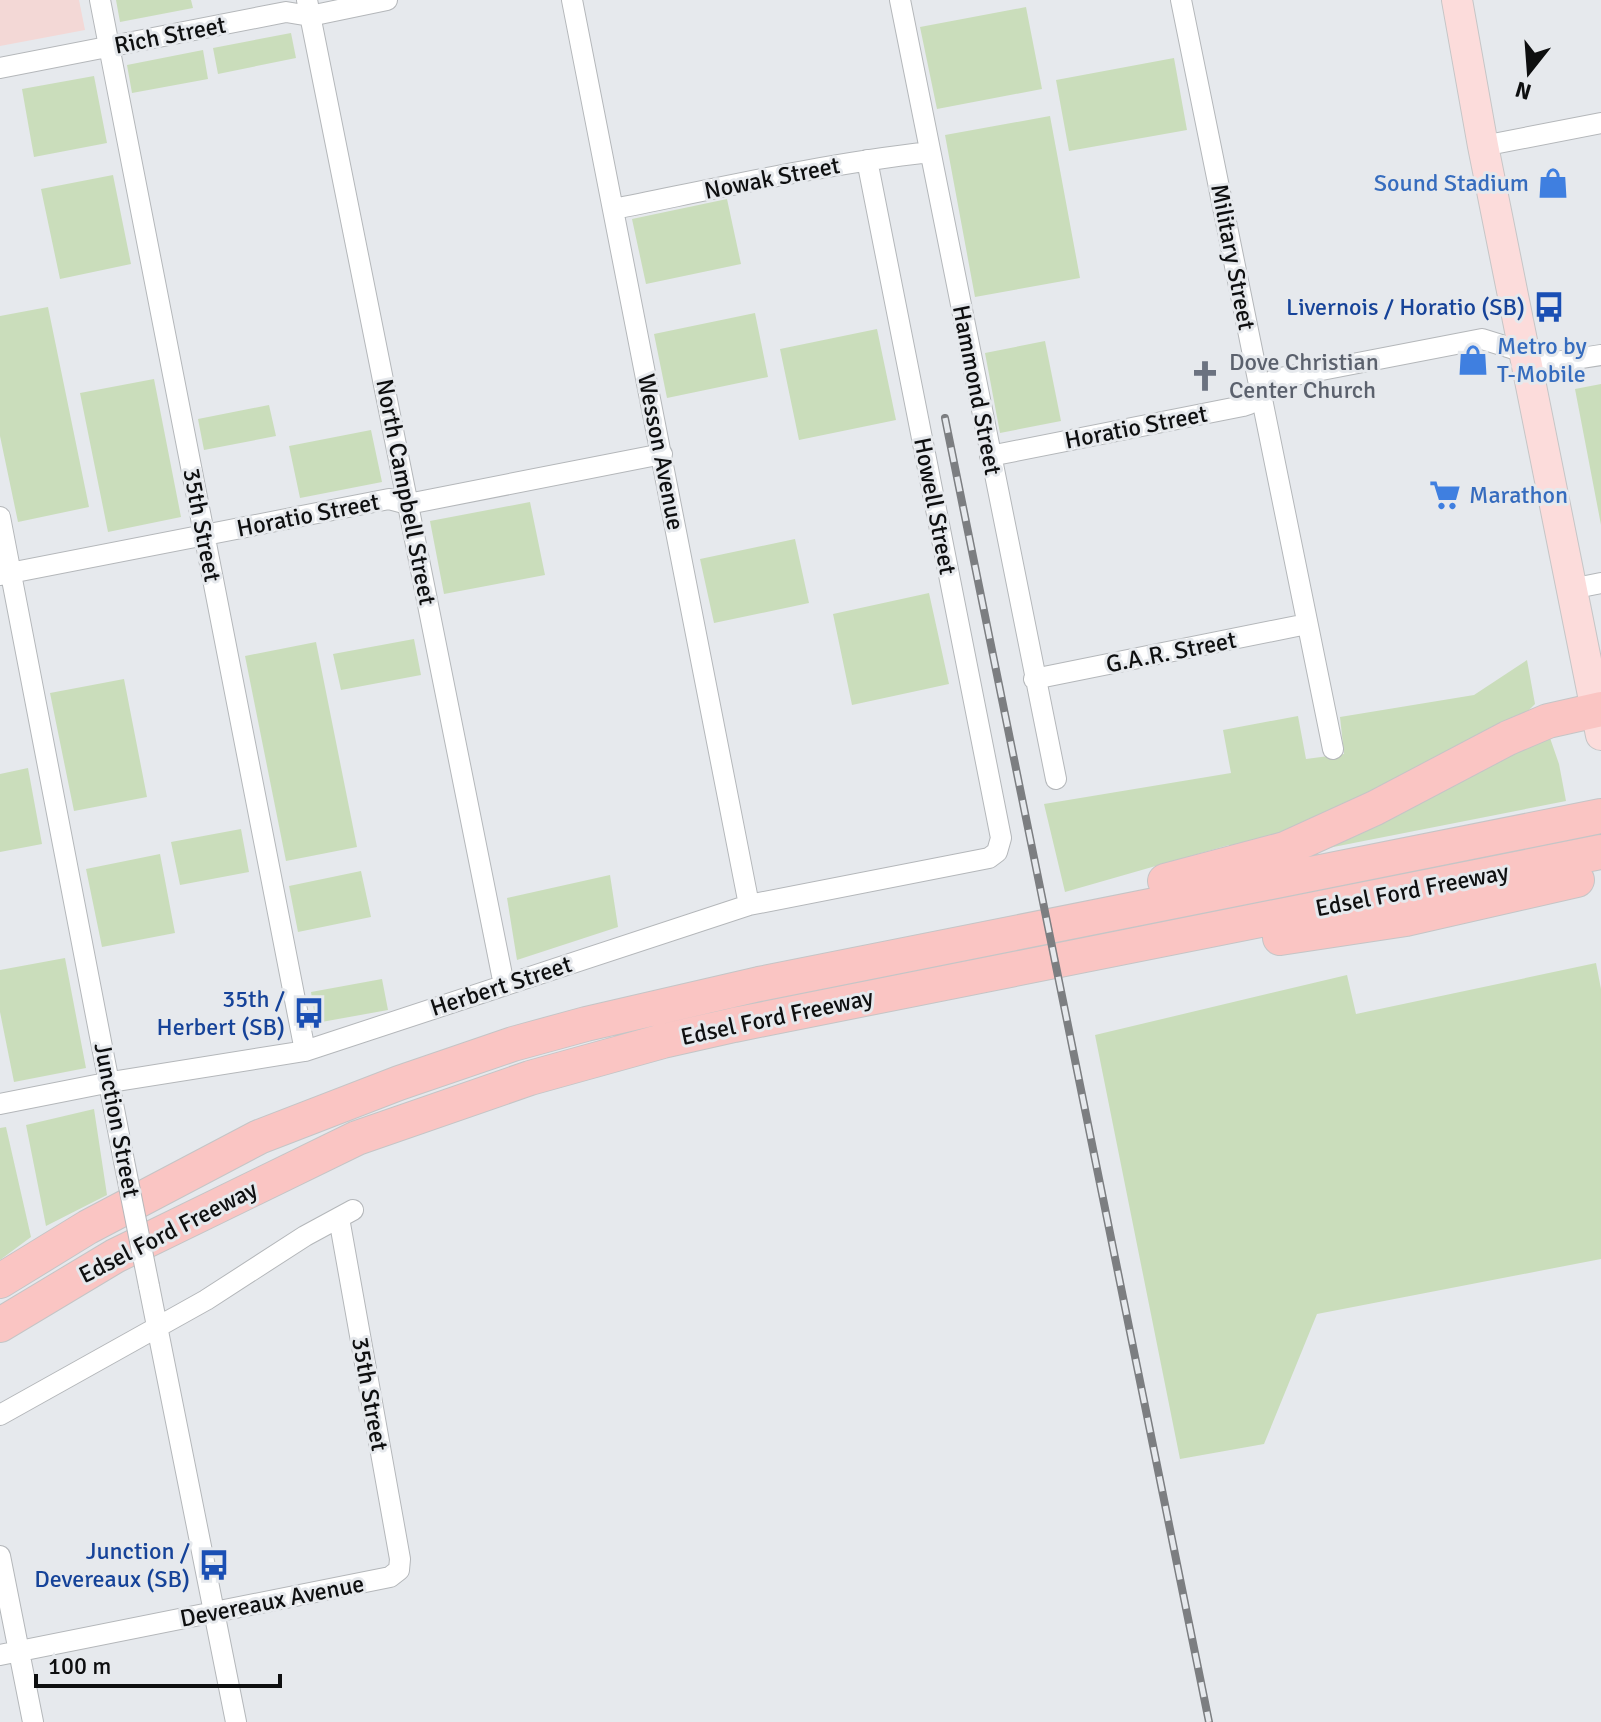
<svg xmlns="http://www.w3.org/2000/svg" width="1601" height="1722" font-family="Signika,sans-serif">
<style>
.education{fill:#f3d8d6}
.green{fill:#caddbb}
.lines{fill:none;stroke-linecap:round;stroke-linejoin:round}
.street-casing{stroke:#b4b7ba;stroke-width:22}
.primary-casing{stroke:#c5c5c6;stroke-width:32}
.highway-casing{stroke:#c5c5c6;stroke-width:36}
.street{stroke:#fff;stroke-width:20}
.primary{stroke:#fcdcdb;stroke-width:30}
.highway{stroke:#fac5c3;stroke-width:34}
.rail-casing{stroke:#7c7e81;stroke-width:8}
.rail{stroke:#e6e9ed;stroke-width:5;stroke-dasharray:15;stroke-linecap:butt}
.street-bridge-casing{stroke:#b4b7ba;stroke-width:22;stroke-linecap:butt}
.street-bridge{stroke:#fff;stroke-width:20}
.labels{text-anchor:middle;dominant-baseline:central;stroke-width:6;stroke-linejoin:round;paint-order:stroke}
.street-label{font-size:24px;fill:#0e0f10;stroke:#e6e9ed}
.shop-label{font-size:24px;fill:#366cbe;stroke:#e6e9ed;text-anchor:start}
.transit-label{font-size:24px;fill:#164399;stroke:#e6e9ed;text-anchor:end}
.worship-label{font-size:24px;fill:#5b616d;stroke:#e6e9ed;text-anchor:start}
</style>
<rect width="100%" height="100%" fill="#e6e9ed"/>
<path class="education" d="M 0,0 L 79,0 L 85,30 L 0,46 Z"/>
<path class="green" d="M 116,0 L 191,0 L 193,8 L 120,22 Z
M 1026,7 L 1042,89 L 937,109 L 920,27 Z
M 291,33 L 296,58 L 218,74 L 213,48 Z
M 203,50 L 208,79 L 132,93 L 127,65 Z
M 1174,58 L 1187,130 L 1069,151 L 1056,80 Z
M 94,76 L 107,143 L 34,157 L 22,89 Z
M 1050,116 L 1080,278 L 975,297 L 945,135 Z
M 113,175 L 131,264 L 60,279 L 41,189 Z
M 727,199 L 741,264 L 646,284 L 632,219 Z
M 48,307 L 89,507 L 18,522 L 0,436 L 0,316 Z
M 755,313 L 768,377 L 667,398 L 654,334 Z
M 877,329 L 896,420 L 799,440 L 780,349 Z
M 1045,341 L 1061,421 L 1000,433 L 985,353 Z
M 154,379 L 181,517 L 108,532 L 80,393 Z
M 1601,384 L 1601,525 L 1575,389 Z
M 269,405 L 276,436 L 204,450 L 198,419 Z
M 371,430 L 382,482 L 300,498 L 289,446 Z
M 530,502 L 545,575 L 444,594 L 430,521 Z
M 795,539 L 809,603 L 714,623 L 700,559 Z
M 929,593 L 949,684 L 852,705 L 833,614 Z
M 414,639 L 421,675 L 341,690 L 333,654 Z
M 316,642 L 357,847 L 286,861 L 245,656 Z
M 1527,660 L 1535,704 L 1527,712 L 1341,813 L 1230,851 L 1229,845 L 1065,892 L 1044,804 L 1231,773 L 1223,730 L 1298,716 L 1306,759 L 1344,754 L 1340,717 L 1474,695 Z
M 124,679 L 147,797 L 74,811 L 50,693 Z
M 1550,738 L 1559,764 L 1566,801 L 1313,851 L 1441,783 Z
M 28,768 L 42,844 L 0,852 L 0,774 Z
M 241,829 L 249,872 L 180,885 L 171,842 Z
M 160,854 L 175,933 L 102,947 L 86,869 Z
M 361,871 L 371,917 L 298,932 L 289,886 Z
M 610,875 L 618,927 L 517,960 L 507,898 Z
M 65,958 L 86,1068 L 14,1082 L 0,1012 L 0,970 Z
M 1596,963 L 1601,989 L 1601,1259 L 1317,1314 L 1264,1444 L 1180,1459 L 1095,1035 L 1347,975 L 1356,1014 Z
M 382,979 L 388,1010 L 316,1023 L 311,992 Z
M 94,1109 L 107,1195 L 46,1226 L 26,1125 Z
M 6,1127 L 31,1237 L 0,1260 L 0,1128 Z"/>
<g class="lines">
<defs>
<path id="street" d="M 100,0 L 305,1051
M 307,0 L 504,985
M 572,0 L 749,905
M 900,0 L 1056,779
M 1181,0 L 1333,749
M 0,68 L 286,12 L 310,16 L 387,0
M 1483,146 L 1601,123
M 614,209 C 719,188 824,164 930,152
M 990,456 L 1243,406 L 1249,404 L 1275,379 L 1482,339 L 1556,362 L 1601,355
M 0,517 L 124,1161
M 0,575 L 389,499 L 408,504 L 662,454
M 1571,589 L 1601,583
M 1034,679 L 1307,624
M 0,1104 L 111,1082 L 305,1051 L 749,905 L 989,858 L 997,852 L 1001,838 L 867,160
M 149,1286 L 236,1722
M 0,1415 L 206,1300 L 305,1236 L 353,1210
M 0,1556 L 33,1722
M 0,1655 L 390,1577 L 399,1570 L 400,1559 L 339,1218"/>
<path id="primary" d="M 1457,0 L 1483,146 L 1601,735"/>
<path id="highway" d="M 1165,881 L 1285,849 L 1375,808 L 1508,738 L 1548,721 L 1601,709
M 1280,938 L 1406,919 L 1577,880
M 0,1281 L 88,1227 L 259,1137 L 399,1083 L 513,1044 L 586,1024 L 759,984 L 1601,816
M 0,1325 L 115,1256 L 357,1138 L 530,1078 L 663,1041 L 734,1025 L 1601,852"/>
</defs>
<use href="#street" class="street-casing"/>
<use href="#primary" class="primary-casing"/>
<use href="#highway" class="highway-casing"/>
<use href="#street" class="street"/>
<use href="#primary" class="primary"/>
<use href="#highway" class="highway"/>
<defs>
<path id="rail" d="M 945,418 L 1209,1722"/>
</defs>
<use href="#rail" class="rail-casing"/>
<use href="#rail" class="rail"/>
<defs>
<path id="street-bridge" d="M 124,1161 L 149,1286"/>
</defs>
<use href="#street-bridge" class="street-bridge-casing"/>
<use href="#street-bridge" class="street-bridge"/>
</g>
<defs>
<symbol id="shop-bare" viewBox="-9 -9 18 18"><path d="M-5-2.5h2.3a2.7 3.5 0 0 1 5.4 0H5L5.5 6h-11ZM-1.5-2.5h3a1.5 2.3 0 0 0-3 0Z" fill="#3f7fe0" stroke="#e6e9ed" stroke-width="2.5" paint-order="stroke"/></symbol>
<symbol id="bus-bare" viewBox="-9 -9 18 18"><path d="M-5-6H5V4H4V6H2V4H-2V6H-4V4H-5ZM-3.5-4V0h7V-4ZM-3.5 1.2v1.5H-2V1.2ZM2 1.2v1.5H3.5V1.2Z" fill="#1a4fb4" stroke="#e6e9ed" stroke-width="2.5" paint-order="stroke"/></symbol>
<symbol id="church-bare" viewBox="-9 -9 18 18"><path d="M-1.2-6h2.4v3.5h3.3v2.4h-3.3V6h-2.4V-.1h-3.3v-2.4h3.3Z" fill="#6b7280" stroke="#e6e9ed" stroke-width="2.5" paint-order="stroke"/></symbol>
<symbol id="supermarket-bare" viewBox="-9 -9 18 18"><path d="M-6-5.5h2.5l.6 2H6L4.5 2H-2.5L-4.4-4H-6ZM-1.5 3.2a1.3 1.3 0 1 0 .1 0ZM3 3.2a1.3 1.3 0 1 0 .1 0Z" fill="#3f7fe0" stroke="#e6e9ed" stroke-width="2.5" paint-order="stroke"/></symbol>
</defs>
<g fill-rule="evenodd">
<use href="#shop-bare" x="1531" y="161" width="44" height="44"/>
<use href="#bus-bare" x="1527" y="285" width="44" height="44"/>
<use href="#shop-bare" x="1451" y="338" width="44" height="44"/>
<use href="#church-bare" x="1183" y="354" width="44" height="44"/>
<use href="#supermarket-bare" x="1423" y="473" width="44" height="44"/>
<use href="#bus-bare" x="287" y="991" width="44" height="44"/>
<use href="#bus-bare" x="192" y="1543" width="44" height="44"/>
</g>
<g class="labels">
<g class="street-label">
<text transform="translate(170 35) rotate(-11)">Rich Street</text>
<text transform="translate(772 178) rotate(-11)">Nowak Street</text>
<text transform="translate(1233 257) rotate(79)">Military Street</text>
<text transform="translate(977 390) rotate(79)">Hammond Street</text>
<text transform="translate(1136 427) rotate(-11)">Horatio Street</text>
<text transform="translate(661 452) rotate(79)">Wesson Avenue</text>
<text transform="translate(406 492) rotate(79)">North Campbell Street</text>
<text transform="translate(935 506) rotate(79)">Howell Street</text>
<text transform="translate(308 515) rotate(-11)">Horatio Street</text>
<text transform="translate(202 525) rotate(79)">35th Street</text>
<text transform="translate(1171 652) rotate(-11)">G.A.R. Street</text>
<text transform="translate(1412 890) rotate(-11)">Edsel Ford Freeway</text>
<text transform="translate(501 986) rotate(-18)">Herbert Street</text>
<text transform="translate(777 1017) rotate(-12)">Edsel Ford Freeway</text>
<text transform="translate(117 1120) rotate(79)">Junction Street</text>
<text transform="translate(168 1232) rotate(-27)">Edsel Ford Freeway</text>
<text transform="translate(370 1394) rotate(80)">35th Street</text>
<text transform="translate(272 1601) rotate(-11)">Devereaux Avenue</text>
</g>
<g class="shop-label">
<text x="1529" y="183" text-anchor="end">Sound Stadium</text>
<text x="1497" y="346">Metro by<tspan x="1497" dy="28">T-Mobile</tspan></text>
<text x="1469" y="495">Marathon</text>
</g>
<g class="transit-label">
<text x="1525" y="307">Livernois / Horatio (SB)</text>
<text x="285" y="999">35th /<tspan x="285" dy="28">Herbert (SB)</tspan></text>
<text x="190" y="1551">Junction /<tspan x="190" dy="28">Devereaux (SB)</tspan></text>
</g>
<g class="worship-label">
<text x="1229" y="362">Dove Christian<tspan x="1229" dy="28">Center Church</tspan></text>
</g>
</g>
<g transform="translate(1529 72) rotate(197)" stroke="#e6e9ed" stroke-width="6" paint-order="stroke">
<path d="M0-6L14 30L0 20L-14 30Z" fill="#0e0f10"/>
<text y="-12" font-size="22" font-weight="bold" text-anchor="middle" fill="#0e0f10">N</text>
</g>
<path d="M36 1674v12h244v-12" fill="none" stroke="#0e0f10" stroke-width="4"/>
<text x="48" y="1674" font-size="24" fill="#0e0f10" stroke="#e6e9ed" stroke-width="6" paint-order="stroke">100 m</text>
</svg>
